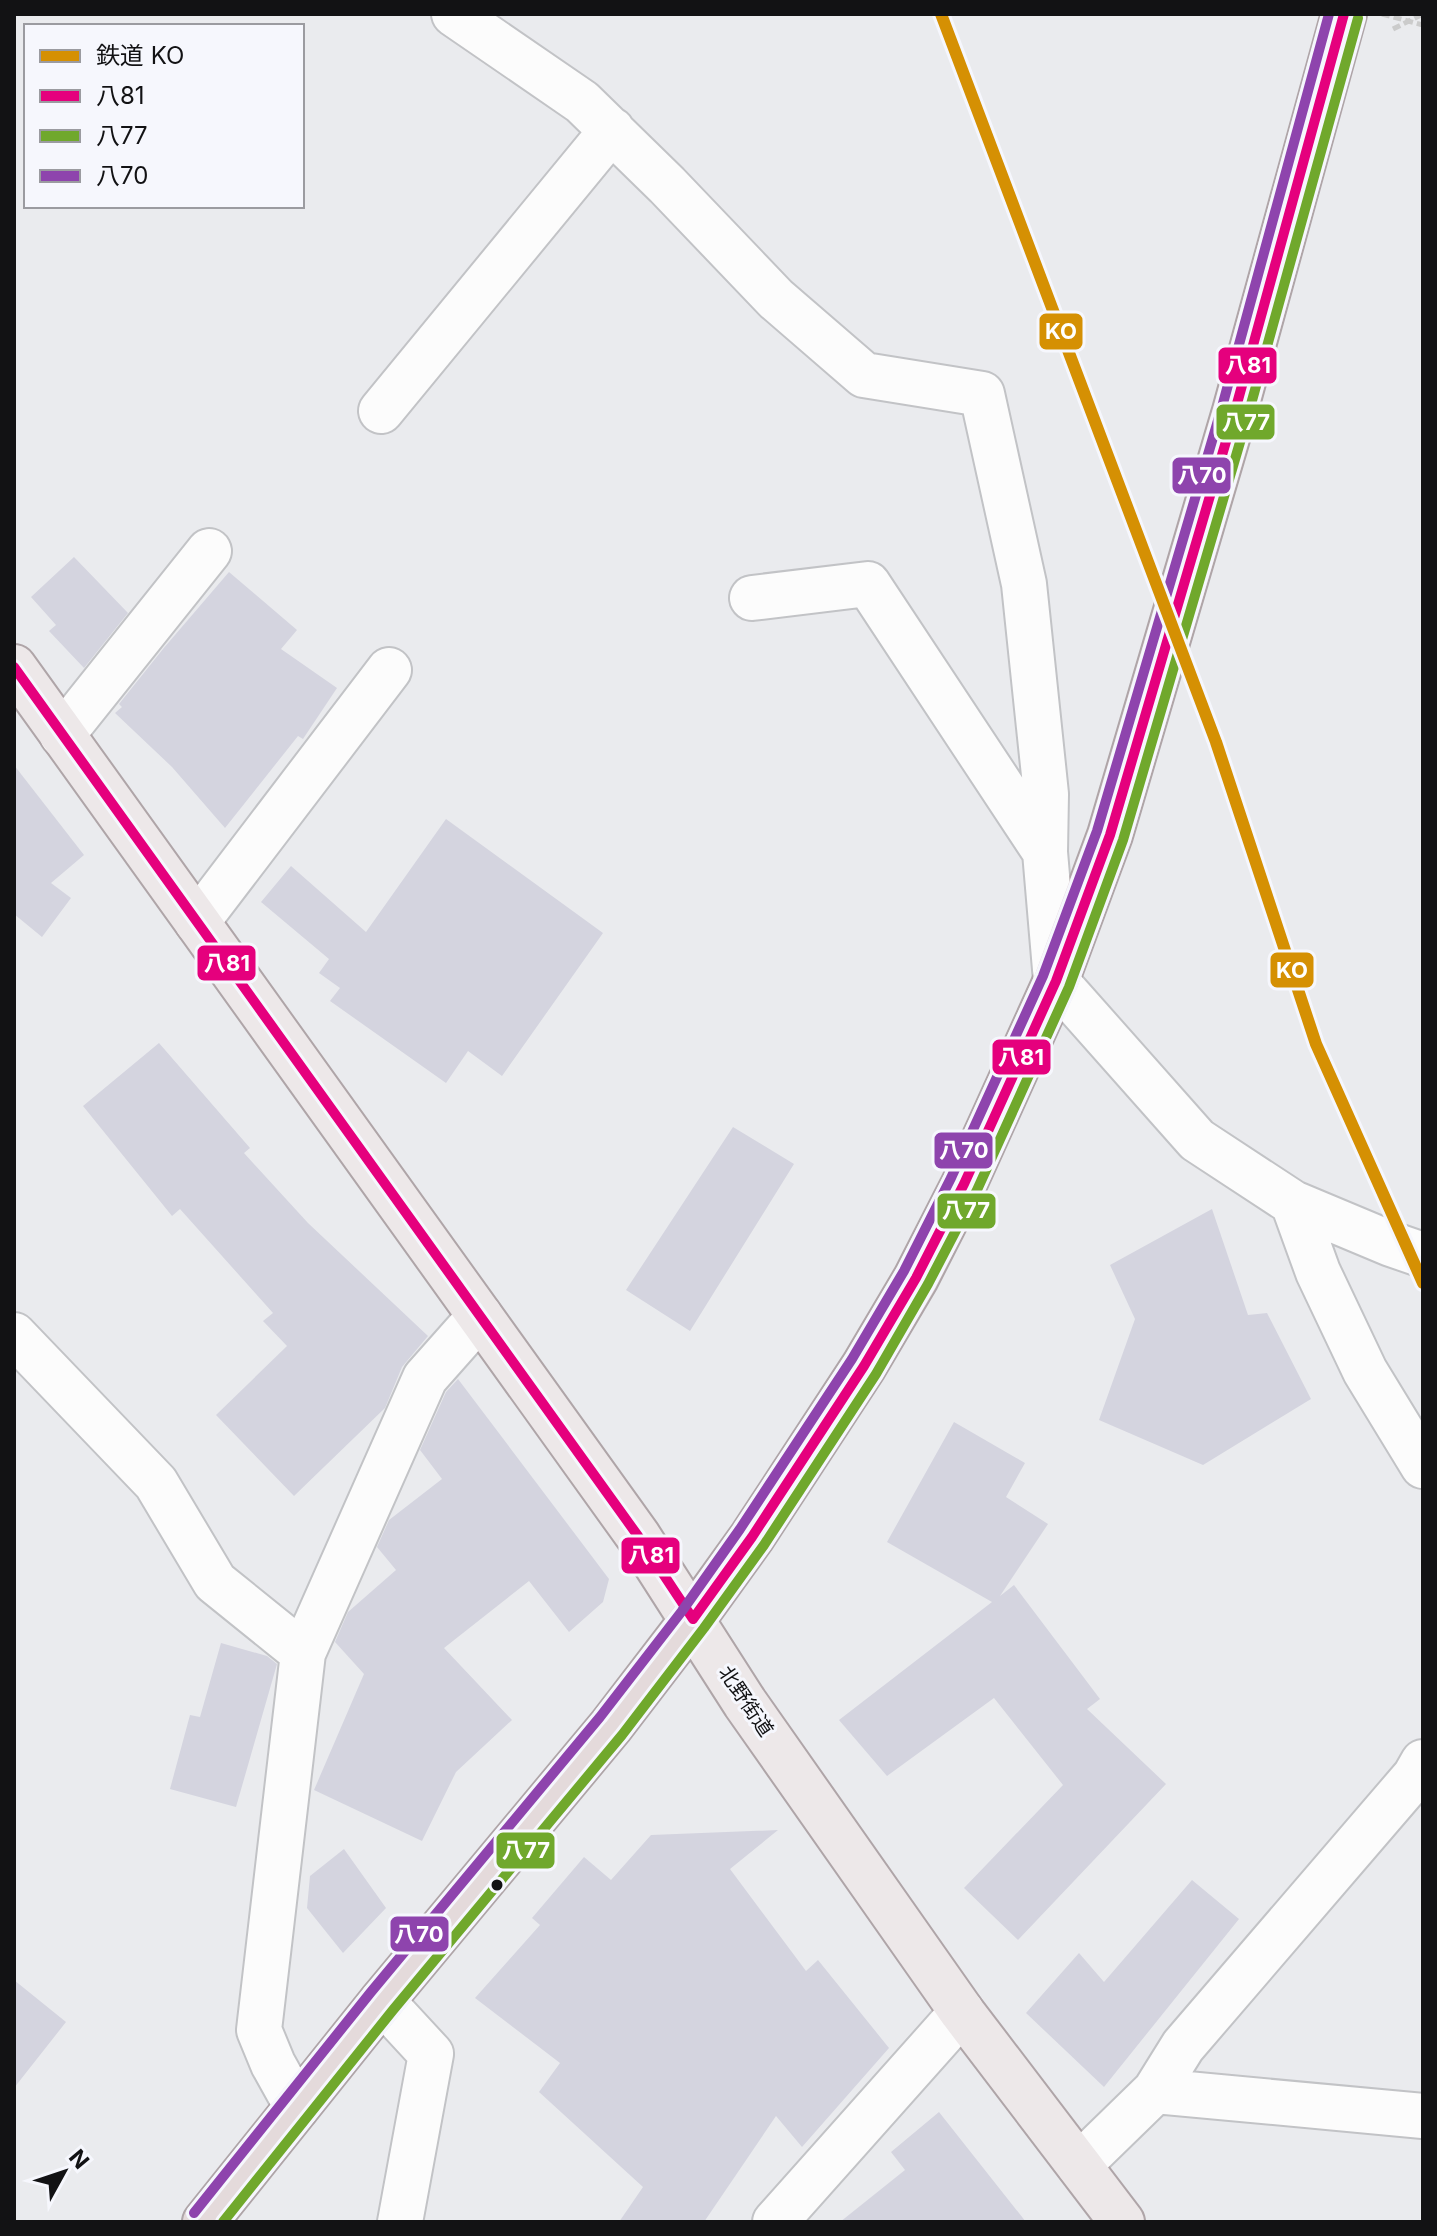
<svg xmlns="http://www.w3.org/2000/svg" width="1437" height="2236" font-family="Inter,'Noto Sans JP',sans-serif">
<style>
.building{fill:#d4d4df}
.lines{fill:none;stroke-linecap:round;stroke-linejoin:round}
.minor-casing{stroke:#c2c3c6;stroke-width:48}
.major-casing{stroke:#afa5a8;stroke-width:48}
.highway-casing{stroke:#afa5a8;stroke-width:48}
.path{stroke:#cbcbcb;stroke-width:5;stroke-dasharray:8 4;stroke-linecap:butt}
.minor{stroke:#fcfcfc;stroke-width:44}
.major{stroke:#ede8e9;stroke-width:44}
.highway{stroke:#e4dadb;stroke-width:44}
.path-bridge{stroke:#cbcbcb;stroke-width:5;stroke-dasharray:8 4;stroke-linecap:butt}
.bus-1-casing{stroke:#f6f7fd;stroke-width:16}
.bus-2-casing{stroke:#f6f7fd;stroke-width:16}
.bus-3-casing{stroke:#f6f7fd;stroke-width:16}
.bus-1{stroke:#e5007d;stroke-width:10}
.bus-2{stroke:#70a82c;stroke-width:10}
.bus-3{stroke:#8e44ad;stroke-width:10}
.rail-1-casing{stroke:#f6f7fd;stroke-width:18}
.rail-1{stroke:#d59003;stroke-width:12}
.bus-dot{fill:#121214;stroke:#f6f7fd;stroke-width:3}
.labels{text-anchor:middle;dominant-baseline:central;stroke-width:6;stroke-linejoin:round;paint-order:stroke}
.street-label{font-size:20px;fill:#121214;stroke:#f6f7fd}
.line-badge{stroke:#f6f7fd;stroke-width:3}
.badge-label{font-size:22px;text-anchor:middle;font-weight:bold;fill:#fff}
</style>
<rect width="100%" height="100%" fill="#eaebee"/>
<path class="building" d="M 74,557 L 128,613 L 84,668 L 49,631 L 56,625 L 31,597 Z
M 229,572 L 297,630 L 281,649 L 337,688 L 303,739 L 298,736 L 225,828 L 172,767 L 115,713 L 122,707 L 119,704 L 163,649 Z
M 14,765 L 84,855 L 51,883 L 71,898 L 42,937 L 14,914 Z
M 446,819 L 603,933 L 502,1076 L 468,1051 L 446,1083 L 330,1001 L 340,988 L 319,973 L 329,959 L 261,902 L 291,866 L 366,932 Z
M 159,1043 L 250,1148 L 244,1153 L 308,1223 L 428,1336 L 402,1367 L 385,1408 L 294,1496 L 216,1415 L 287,1346 L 263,1321 L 273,1313 L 180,1209 L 172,1216 L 83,1106 Z
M 733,1127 L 794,1164 L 690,1331 L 626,1290 Z
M 1212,1209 L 1248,1315 L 1267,1313 L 1311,1399 L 1203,1465 L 1099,1420 L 1135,1319 L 1110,1265 Z
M 458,1379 L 609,1579 L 603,1602 L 569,1632 L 529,1581 L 444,1648 L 512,1720 L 456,1772 L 422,1841 L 314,1790 L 364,1674 L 335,1642 L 348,1612 L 396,1570 L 377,1547 L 389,1520 L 442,1479 L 420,1450 L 446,1392 Z
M 954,1422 L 1025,1463 L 1006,1497 L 1048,1524 L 1000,1596 L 1014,1585 L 1100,1699 L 1087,1709 L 1166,1784 L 1018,1940 L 964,1888 L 1063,1785 L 994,1698 L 887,1776 L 839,1720 L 992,1602 L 887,1542 Z
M 221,1643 L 267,1656 L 277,1664 L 236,1807 L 170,1789 L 190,1715 L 200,1717 Z
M 778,1830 L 730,1869 L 806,1971 L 818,1960 L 889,2048 L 802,2147 L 776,2116 L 704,2222 L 619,2222 L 643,2187 L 539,2092 L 560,2063 L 475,1998 L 540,1925 L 532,1918 L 584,1857 L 611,1880 L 651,1835 Z
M 344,1849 L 386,1908 L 343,1953 L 307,1908 L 310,1876 Z
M 1192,1880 L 1239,1919 L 1104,2087 L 1026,2013 L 1079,1953 L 1104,1982 Z
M 14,1980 L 66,2022 L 14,2088 Z
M 939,2112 L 1026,2222 L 840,2222 L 905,2170 L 891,2152 Z"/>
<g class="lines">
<defs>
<path id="minor" d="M 454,14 L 582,102 L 667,185 L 776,299 L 864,375 L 982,394 L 1024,584 L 1046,794 L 1045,852 L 1056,981 L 1197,1140 L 1293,1203 L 1391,1244 L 1423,1255
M 381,411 L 612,130
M 752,598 L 868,584 L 1045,852
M 62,735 L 209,551
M 197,922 L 389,670
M 1293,1203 L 1318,1272 L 1365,1371 L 1423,1466
M 14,1335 L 156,1483 L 215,1582 L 303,1653
M 382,2001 L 431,2054 L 400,2222
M 1155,2091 L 1183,2046 L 1415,1776 L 1423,1762
M 297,2107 L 273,2064 L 259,2030 L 303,1653 L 425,1378 L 480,1316
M 1079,2165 L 1155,2091 L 1423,2116
M 775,2222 L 962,2012"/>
<path id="major" d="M 14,667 L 638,1536 L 745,1703 L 962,2012 L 1122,2222"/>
<path id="highway" d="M 205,2222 L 382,2001 L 611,1726 L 693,1619 L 752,1537 L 864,1366 L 916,1278 L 964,1184 L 1056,981 L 1110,835 L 1235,411 L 1344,14"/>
</defs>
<use href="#minor" class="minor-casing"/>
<use href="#major" class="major-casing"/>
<use href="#highway" class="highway-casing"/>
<path class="path" d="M 1393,29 L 1423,14"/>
<use href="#minor" class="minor"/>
<use href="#major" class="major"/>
<use href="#highway" class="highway"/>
<path class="path-bridge" d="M 1382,14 L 1423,25"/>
<defs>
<path id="bus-1" d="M 14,667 L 638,1536 L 693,1619 L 752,1537 L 864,1366 L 916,1278 L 964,1184 L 1056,981 L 1110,835 L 1235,411 L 1344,14"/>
<path id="bus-2" d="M 223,2222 L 393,2010 L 622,1735 L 704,1628 L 764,1545 L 876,1374 L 928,1284 L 977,1190 L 1069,987 L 1123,840 L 1248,415 L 1358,18"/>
<path id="bus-3" d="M 194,2213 L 371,1992 L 600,1717 L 682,1611 L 740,1529 L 852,1359 L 904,1271 L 951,1178 L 1043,976 L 1097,831 L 1222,407 L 1329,14"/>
</defs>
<use href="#bus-1" class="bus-1-casing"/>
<use href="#bus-2" class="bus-2-casing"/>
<use href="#bus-3" class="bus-3-casing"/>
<use href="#bus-1" class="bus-1"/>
<use href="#bus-2" class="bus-2"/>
<use href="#bus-3" class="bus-3"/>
<defs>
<path id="rail-1" d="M 941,14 L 1216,742 L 1316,1044 L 1423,1283"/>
</defs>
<use href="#rail-1" class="rail-1-casing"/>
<use href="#rail-1" class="rail-1"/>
</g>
<circle class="bus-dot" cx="497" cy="1885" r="7"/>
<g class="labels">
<g class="street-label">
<text transform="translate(746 1701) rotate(56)">北野街道</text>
</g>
</g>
<g class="line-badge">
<rect x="1038" y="312" width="46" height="39" rx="8" fill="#d59003"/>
<rect x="1217" y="346" width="61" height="39" rx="8" fill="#e5007d"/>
<rect x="1215" y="403" width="61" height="38" rx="8" fill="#70a82c"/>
<rect x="1171" y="456" width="61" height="39" rx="8" fill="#8e44ad"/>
<rect x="196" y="944" width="61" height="38" rx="8" fill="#e5007d"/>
<rect x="1269" y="951" width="46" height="38" rx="8" fill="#d59003"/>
<rect x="991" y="1038" width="61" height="38" rx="8" fill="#e5007d"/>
<rect x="933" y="1131" width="61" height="39" rx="8" fill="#8e44ad"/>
<rect x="936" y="1192" width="61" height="38" rx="8" fill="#70a82c"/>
<rect x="620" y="1536" width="61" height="39" rx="8" fill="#e5007d"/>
<rect x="495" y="1831" width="61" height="39" rx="8" fill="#70a82c"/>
<rect x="389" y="1915" width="61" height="38" rx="8" fill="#8e44ad"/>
</g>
<g class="badge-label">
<text x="1061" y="339">KO</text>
<text x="1248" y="373">八81</text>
<text x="1246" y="430">八77</text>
<text x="1202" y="483">八70</text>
<text x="227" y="971">八81</text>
<text x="1292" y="978">KO</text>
<text x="1021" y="1065">八81</text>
<text x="964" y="1158">八70</text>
<text x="966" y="1218">八77</text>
<text x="651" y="1563">八81</text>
<text x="526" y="1858">八77</text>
<text x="419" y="1942">八70</text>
</g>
<rect width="1437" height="2236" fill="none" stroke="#121214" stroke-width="32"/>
<rect x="24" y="24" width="280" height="184" fill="#f6f7fd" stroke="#9b9ba0" stroke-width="2"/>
<rect x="40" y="50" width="40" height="12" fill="#d59003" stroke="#9b9ba0" stroke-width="2"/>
<text x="96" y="64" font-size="24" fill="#121214">鉄道 KO</text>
<rect x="40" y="90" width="40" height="12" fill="#e5007d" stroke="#9b9ba0" stroke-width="2"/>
<text x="96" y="104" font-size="24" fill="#121214">八81</text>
<rect x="40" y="130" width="40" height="12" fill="#70a82c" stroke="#9b9ba0" stroke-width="2"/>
<text x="96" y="144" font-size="24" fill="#121214">八77</text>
<rect x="40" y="170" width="40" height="12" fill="#8e44ad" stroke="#9b9ba0" stroke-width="2"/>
<text x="96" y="184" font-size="24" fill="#121214">八70</text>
<g transform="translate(64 2172) rotate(50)" stroke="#f6f7fd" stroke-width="6" paint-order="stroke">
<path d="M0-6L14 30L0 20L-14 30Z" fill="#121214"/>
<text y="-12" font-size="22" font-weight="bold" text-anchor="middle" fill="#121214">N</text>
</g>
</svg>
